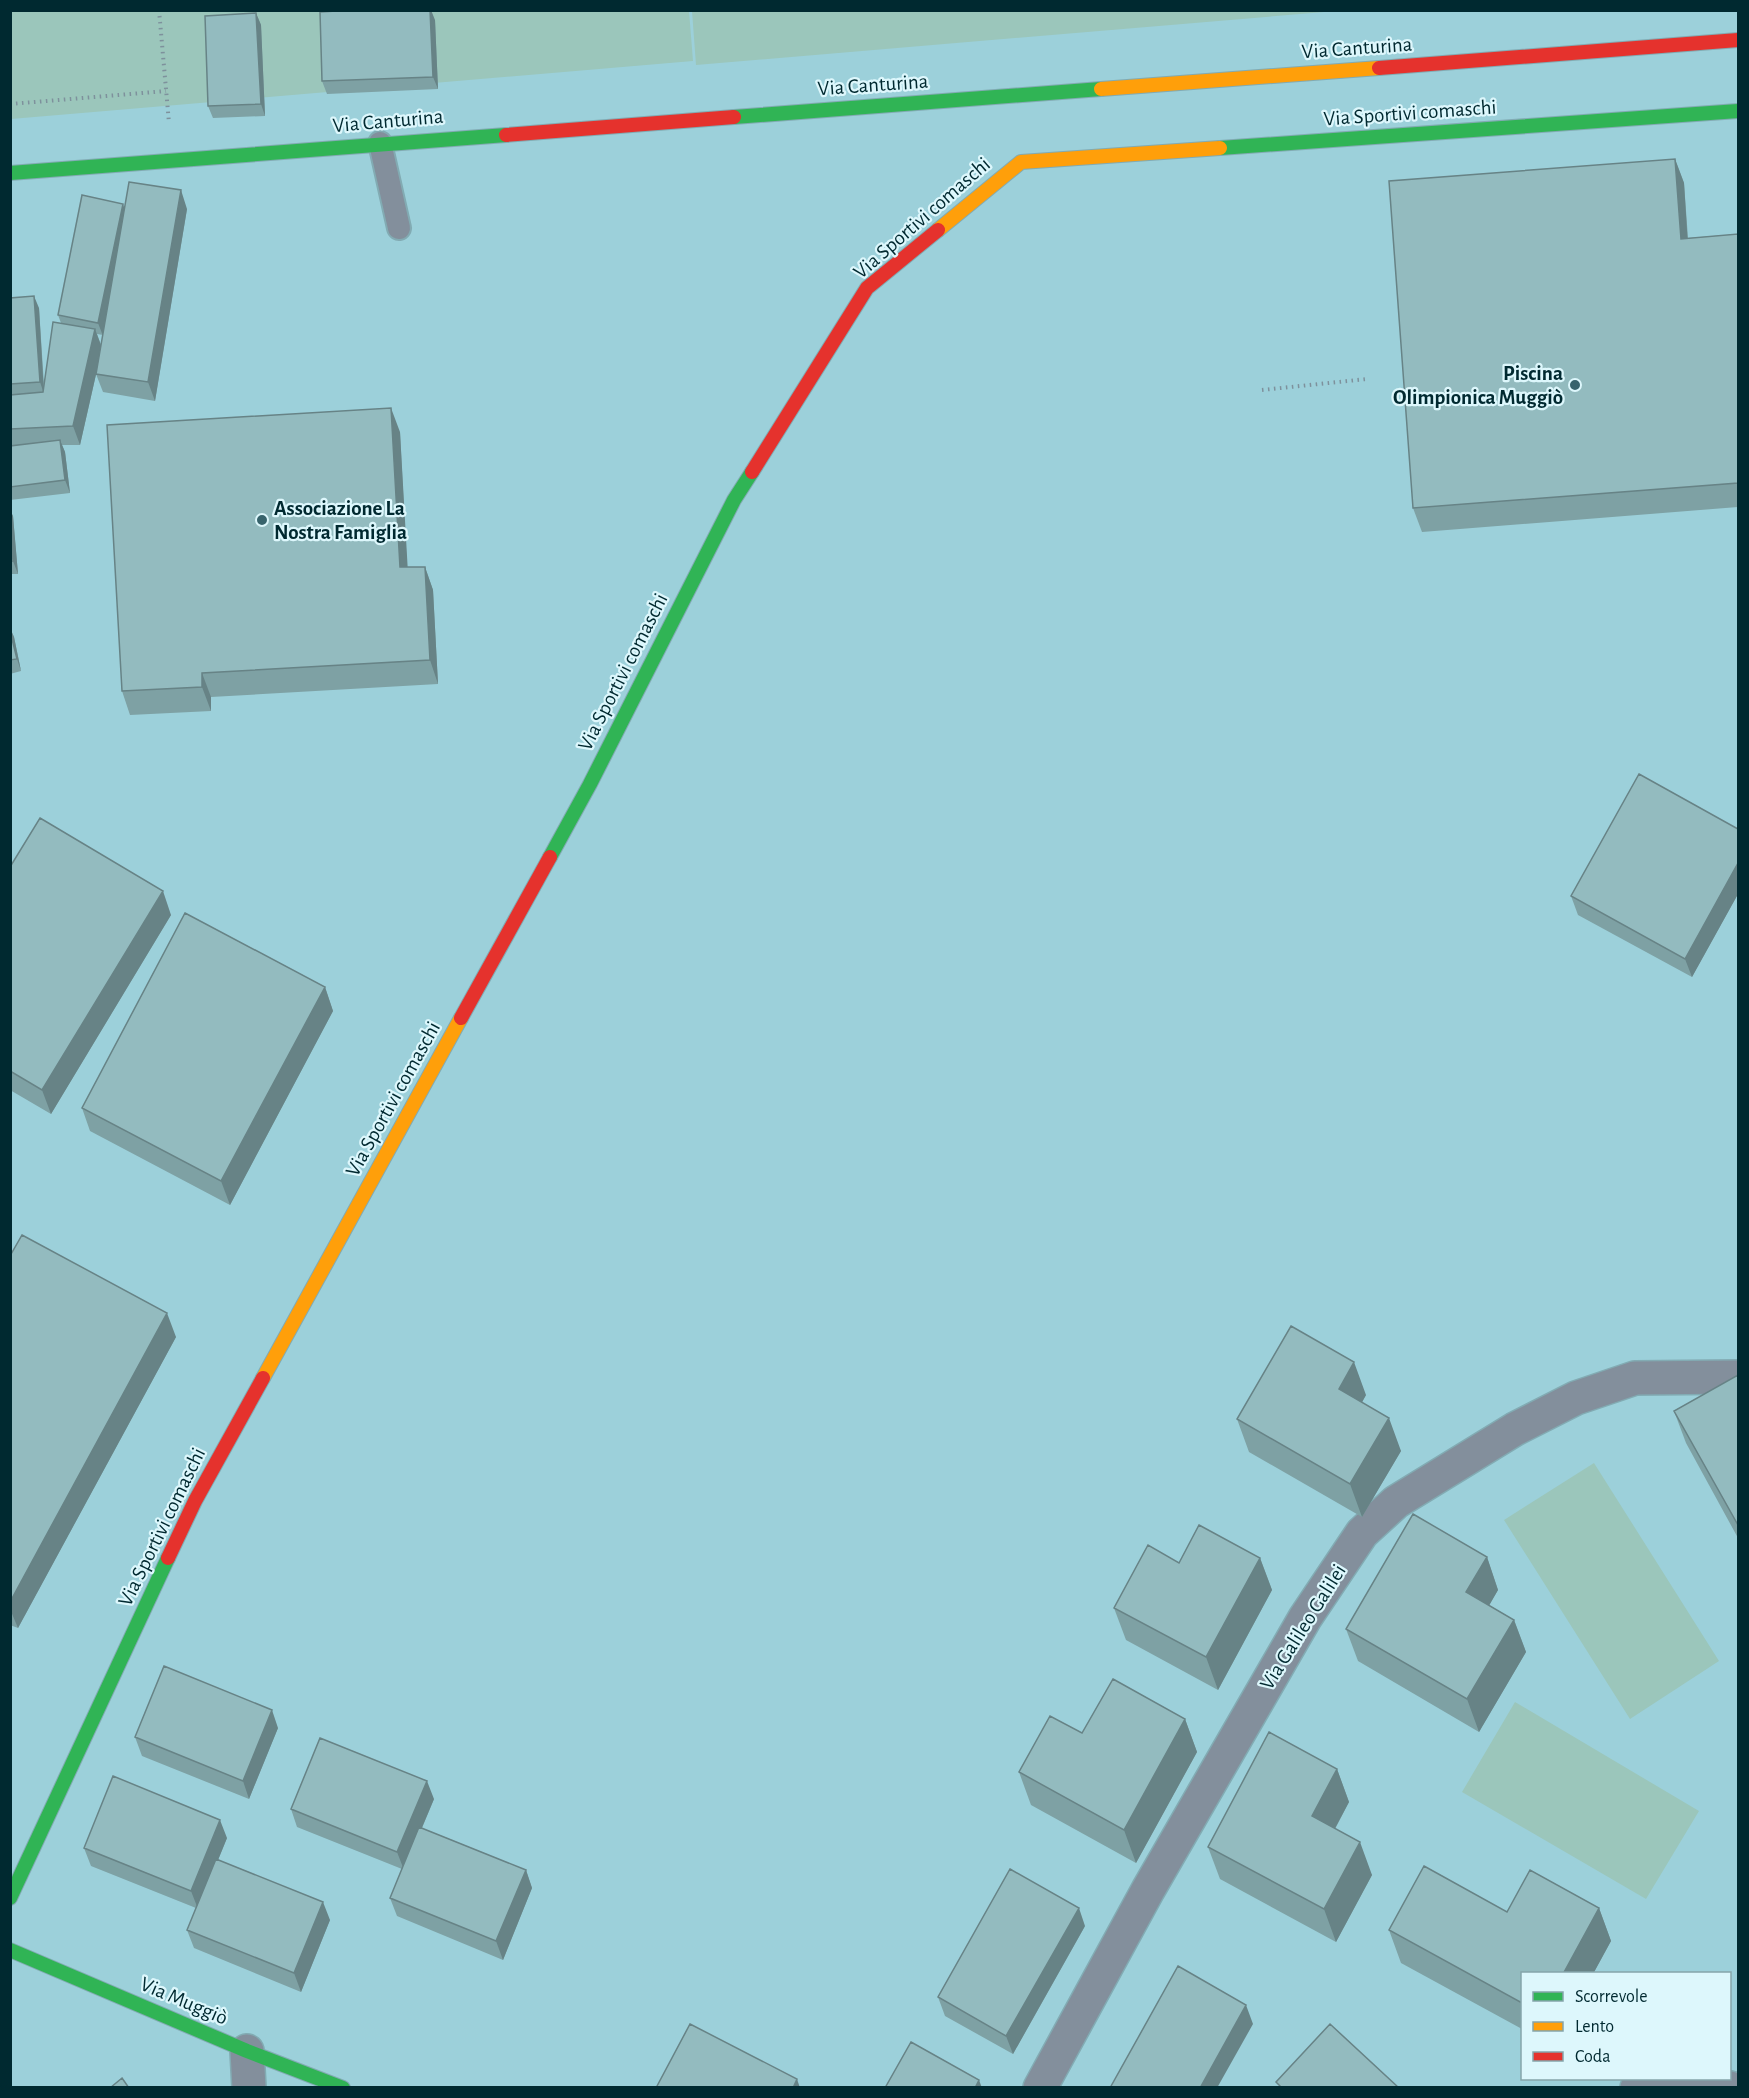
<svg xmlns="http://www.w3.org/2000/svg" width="1749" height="2098" font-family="'Alegreya Sans',sans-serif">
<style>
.green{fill:#9bc6bb}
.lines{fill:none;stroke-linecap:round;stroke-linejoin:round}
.lane-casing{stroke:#82abb3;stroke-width:26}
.street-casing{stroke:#82abb3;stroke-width:36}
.fast-casing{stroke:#82abb3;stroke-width:16}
.slow-casing{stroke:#82abb3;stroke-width:16}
.jam-casing{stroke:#82abb3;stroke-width:16}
.path{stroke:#7e919c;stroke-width:4;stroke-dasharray:1.5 4.5;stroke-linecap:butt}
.lane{stroke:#838f9c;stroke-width:22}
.street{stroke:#838f9c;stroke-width:33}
.fast{stroke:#30b455;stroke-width:14}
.slow{stroke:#ff9f0a;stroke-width:14}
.jam{stroke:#e5322d;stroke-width:14}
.wall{fill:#7ea1a4;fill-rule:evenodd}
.shaded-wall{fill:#678386}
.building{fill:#93bbbf;stroke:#678386;stroke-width:1.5}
.poi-dot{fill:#37636c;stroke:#ddf7fc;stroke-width:2}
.labels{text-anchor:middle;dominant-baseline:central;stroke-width:4.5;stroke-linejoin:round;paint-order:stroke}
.street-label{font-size:21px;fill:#002930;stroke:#ddf7fc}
.poi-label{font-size:21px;font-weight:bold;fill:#002930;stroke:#ddf7fc;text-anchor:end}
</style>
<rect width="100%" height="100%" fill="#9cd0da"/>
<path class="green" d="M 11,11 L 689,11 L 693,61 L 11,119 Z
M 692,11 L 692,10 L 1336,11 L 696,65 Z
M 1594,1463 L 1719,1661 L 1630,1719 L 1504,1520 Z
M 1515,1702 L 1699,1811 L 1646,1899 L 1462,1792 Z"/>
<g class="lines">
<defs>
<path id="lane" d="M 380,143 L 399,228"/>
<path id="street" d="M 247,2051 L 249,2088
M 1676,2078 L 1730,2088
M 1040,2088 L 1148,1890 L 1305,1618 L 1362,1533 L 1396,1502 L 1515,1429 L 1576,1398 L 1635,1378 L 1738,1377
M 1637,2088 L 1639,2084 L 1656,2078"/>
<path id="fast" d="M 734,117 L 1101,89
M 1220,148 L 1738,111
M 10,173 L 506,135
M 550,857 L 590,784 L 734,500 L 752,472
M 10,1898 L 168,1558
M 10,1950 L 247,2051 L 343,2088"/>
<path id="slow" d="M 1101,89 L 1379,68
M 938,230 L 1021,162 L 1220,148
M 263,1378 L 461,1018"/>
<path id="jam" d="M 1379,68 L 1738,40
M 506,135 L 734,117
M 752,472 L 867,288 L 938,230
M 461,1018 L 550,857
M 168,1558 L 195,1501 L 263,1378"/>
</defs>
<use href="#lane" class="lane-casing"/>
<use href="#street" class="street-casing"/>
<use href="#fast" class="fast-casing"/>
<use href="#slow" class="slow-casing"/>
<use href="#jam" class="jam-casing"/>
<path class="path" d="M 159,10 L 169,123
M 10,104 L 166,91
M 1262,390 L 1367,379"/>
<use href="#lane" class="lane"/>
<use href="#street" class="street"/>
<use href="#fast" class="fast"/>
<use href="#slow" class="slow"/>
<use href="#jam" class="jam"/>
</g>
<path class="wall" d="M 256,13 L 261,25 L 265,116 L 213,118 L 208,106 Z
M 435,20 L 438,89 L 327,94 L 322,81 Z
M 1675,159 L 1684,183 L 1688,238 L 1738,234 L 1738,507 L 1422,532 L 1413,508 Z
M 124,208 L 187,209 L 155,401 L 103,392 L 96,374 L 97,370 L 80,445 L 62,445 L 65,452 L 70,493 L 10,500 L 10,298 L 39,308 L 44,385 L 61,323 L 58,315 ZM 97,334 L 103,335 L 101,345 Z
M 400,432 L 407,567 L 425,567 L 433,590 L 438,684 L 211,697 L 211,711 L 130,715 L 122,691 Z
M 10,510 L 13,516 L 18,574 L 10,574 Z
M 10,628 L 14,637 L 21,671 L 10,674 Z
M 1738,829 L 1738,894 L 1692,977 L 1578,915 L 1571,896 Z
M 10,867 L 171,915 L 51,1114 L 10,1090 Z
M 325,987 L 333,1011 L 230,1205 L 90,1131 L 82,1108 Z
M 10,1256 L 176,1337 L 18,1628 L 10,1625 Z
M 1738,1375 L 1738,1538 L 1686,1443 L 1674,1411 Z
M 1366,1395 L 1362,1402 L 1401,1451 L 1362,1517 L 1249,1452 L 1237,1419 Z
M 1487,1557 L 1498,1590 L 1489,1605 L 1514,1620 L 1526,1652 L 1479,1732 L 1358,1661 L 1346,1629 Z
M 1260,1558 L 1272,1590 L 1218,1690 L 1126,1640 L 1114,1608 L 1179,1563 Z
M 1185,1719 L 1197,1752 L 1136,1863 L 1031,1805 L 1019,1772 L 1082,1733 Z
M 278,1728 L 249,1799 L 142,1756 L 135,1737 Z
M 1337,1769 L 1349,1802 L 1335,1829 L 1372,1875 L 1336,1942 L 1220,1879 L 1208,1847 Z
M 434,1799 L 422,1828 L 526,1870 L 532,1888 L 503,1960 L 397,1916 L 390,1898 L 402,1869 L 297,1827 L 291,1809 Z
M 227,1838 L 218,1860 L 330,1920 L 301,1992 L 194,1948 L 187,1930 L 196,1908 L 91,1866 L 84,1848 Z
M 1599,1908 L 1611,1941 L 1593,1974 L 1522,1974 L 1522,2029 L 1401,1963 L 1389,1930 L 1507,1912 Z
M 1085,1926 L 1013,2054 L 945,2016 L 938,1997 Z"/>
<path class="shaded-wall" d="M 430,10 L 431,10 L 435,20 L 438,89 L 433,77 Z
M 256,13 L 261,25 L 265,116 L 261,104 Z
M 1675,159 L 1684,183 L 1689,262 L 1681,239 Z
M 181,190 L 187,209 L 155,401 L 148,382 Z
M 123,204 L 127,216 L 103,336 L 98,323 Z
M 34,296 L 39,308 L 44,394 L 40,382 Z
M 95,329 L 102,348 L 80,445 L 73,426 Z
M 391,408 L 400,432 L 409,591 L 400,567 Z
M 60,440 L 65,452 L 70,493 L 65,480 Z
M 10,510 L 13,516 L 18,574 L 13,561 L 10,532 Z
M 425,567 L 433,590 L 438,684 L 430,660 Z
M 10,628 L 14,637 L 21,671 L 17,659 Z
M 202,673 L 211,697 L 211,711 L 202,687 Z
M 1738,863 L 1738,894 L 1692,977 L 1685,959 Z
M 163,891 L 171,915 L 51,1114 L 42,1090 Z
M 325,987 L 333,1011 L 230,1205 L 221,1181 Z
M 167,1313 L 176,1337 L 18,1628 L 10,1609 L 10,1602 Z
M 1354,1362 L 1366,1395 L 1351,1422 L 1339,1389 Z
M 1389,1418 L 1401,1451 L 1362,1517 L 1350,1484 Z
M 1487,1557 L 1498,1590 L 1478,1625 L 1466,1592 Z
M 1260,1558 L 1272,1590 L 1218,1690 L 1206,1657 Z
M 1514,1620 L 1526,1652 L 1479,1732 L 1467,1699 Z
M 272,1710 L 278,1728 L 249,1799 L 243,1781 Z
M 1185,1719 L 1197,1752 L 1136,1863 L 1124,1830 Z
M 1337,1769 L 1349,1802 L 1324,1849 L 1312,1816 Z
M 427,1781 L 434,1799 L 404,1870 L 397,1852 Z
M 220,1820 L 227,1838 L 198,1909 L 191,1891 Z
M 1360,1842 L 1372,1875 L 1336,1942 L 1324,1909 Z
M 526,1870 L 532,1888 L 503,1960 L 496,1941 Z
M 323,1902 L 330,1920 L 301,1992 L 294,1973 Z
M 1079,1908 L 1085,1926 L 1013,2054 L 1006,2036 Z
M 1599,1908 L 1611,1941 L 1593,1974 L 1563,1974 Z
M 1246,2005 L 1253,2024 L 1217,2088 L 1200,2088 Z
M 797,2079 L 800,2088 L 793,2088 Z
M 979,2080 L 982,2088 L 975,2088 Z"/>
<path class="building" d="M 353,10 L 430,10 L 433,77 L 322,81 L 320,12 Z
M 256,13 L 261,104 L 208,106 L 205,16 Z
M 1675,159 L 1681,239 L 1738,234 L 1738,483 L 1413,508 L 1389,181 Z
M 129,182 L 181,190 L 148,382 L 96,374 Z
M 82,195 L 123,204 L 98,323 L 58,315 Z
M 34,296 L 40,382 L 10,384 L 10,298 Z
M 53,322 L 95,329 L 73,426 L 10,429 L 10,395 L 43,392 Z
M 391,408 L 400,567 L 425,567 L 430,660 L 202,673 L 202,687 L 122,691 L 107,425 Z
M 60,440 L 65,480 L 10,487 L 10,446 Z
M 10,532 L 13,561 L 10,562 Z
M 10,631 L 17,659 L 10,660 Z
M 1639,774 L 1738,829 L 1738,863 L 1685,959 L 1571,896 Z
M 40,818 L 163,891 L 42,1090 L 10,1071 L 10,867 Z
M 185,913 L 325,987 L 221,1181 L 82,1108 Z
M 22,1235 L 167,1313 L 10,1602 L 10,1256 Z
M 1291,1326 L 1354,1362 L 1339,1389 L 1389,1418 L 1350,1484 L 1237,1419 Z
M 1738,1375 L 1738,1525 L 1674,1411 Z
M 1413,1514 L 1487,1557 L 1466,1592 L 1514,1620 L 1467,1699 L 1346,1629 Z
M 1199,1525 L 1260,1558 L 1206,1657 L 1114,1608 L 1148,1545 L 1179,1563 Z
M 164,1666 L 272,1710 L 243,1781 L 135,1737 Z
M 1113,1679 L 1185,1719 L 1124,1830 L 1019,1772 L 1050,1716 L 1082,1733 Z
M 1269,1732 L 1337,1769 L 1312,1816 L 1360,1842 L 1324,1909 L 1208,1847 Z
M 320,1738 L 427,1781 L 397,1852 L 291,1809 Z
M 113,1776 L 220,1820 L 191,1891 L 84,1848 Z
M 419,1827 L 526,1870 L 496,1941 L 390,1898 Z
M 216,1859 L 323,1902 L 294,1973 L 187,1930 Z
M 1424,1866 L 1507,1912 L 1530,1870 L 1599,1908 L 1563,1974 L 1522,1974 L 1522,2003 L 1389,1930 Z
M 1010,1869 L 1079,1908 L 1006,2036 L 938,1997 Z
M 1178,1966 L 1246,2005 L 1200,2088 L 1110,2088 Z
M 690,2024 L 797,2079 L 793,2088 L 656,2088 Z
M 1330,2024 L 1399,2088 L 1282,2088 L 1276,2082 Z
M 911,2042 L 979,2080 L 975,2088 L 885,2088 Z
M 122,2078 L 129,2088 L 110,2088 Z"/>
<g class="poi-dot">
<circle cx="1575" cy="385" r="6"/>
<circle cx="262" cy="520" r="6"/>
</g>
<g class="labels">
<g class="street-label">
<text transform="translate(1357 48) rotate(-4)">Via Canturina</text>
<text transform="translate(873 85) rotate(-4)">Via Canturina</text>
<text transform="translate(1410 113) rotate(-4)">Via Sportivi comaschi</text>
<text transform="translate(388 121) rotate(-5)">Via Canturina</text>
<text transform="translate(922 218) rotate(-41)">Via Sportivi comaschi</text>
<text transform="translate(623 672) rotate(-63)">Via Sportivi comaschi</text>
<text transform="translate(393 1099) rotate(-61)">Via Sportivi comaschi</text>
<text transform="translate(162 1527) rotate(-64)">Via Sportivi comaschi</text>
<text transform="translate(1303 1627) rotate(-58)">Via Galileo Galilei</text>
<text transform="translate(184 2001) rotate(23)">Via Muggiò</text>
</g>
<g class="poi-label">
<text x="1563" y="373">Piscina<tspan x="1563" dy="24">Olimpionica Muggiò</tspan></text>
<text x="274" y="508" text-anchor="start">Associazione La<tspan x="274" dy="24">Nostra Famiglia</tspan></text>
</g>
</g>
<rect width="1749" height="2098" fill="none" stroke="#002930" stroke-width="24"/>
<rect x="1521" y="1972" width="210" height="108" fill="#ddf7fc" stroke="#85a5aa" stroke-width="1.5"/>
<rect x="1533" y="1992" width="30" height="9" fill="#30b455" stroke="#85a5aa" stroke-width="1.5"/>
<text x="1575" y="2002" font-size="18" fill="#002930">Scorrevole</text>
<rect x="1533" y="2022" width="30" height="9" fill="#ff9f0a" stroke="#85a5aa" stroke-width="1.5"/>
<text x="1575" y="2032" font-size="18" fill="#002930">Lento</text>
<rect x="1533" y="2052" width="30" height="9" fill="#e5322d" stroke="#85a5aa" stroke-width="1.5"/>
<text x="1575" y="2062" font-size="18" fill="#002930">Coda</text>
</svg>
